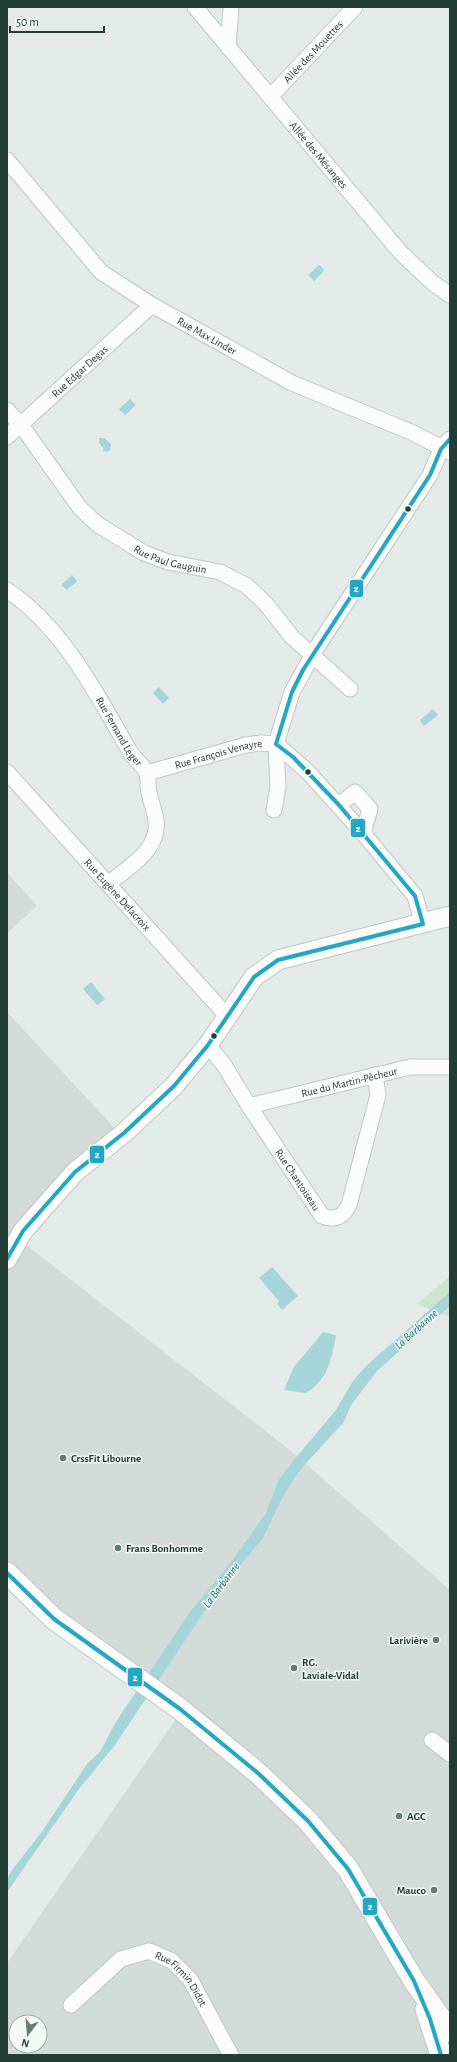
<svg xmlns="http://www.w3.org/2000/svg" width="457" height="2062" font-family="'Alegreya Sans',sans-serif">
<style>
.built{fill:#d2dbd7;fill-rule:evenodd}
.green{fill:#cde3d3}
.water{fill:#a5d5d8}
.lines{fill:none;stroke-linecap:round;stroke-linejoin:round}
.minor-casing{stroke:#c1c7c4;stroke-width:17}
.tertiary-casing{stroke:#c1c7c4;stroke-width:21}
.secondary-casing{stroke:#c0c7c4;stroke-width:23}
.minor{stroke:#fbfcfb;stroke-width:15}
.tertiary{stroke:#fbfcfb;stroke-width:19}
.secondary{stroke:#fbfcfb;stroke-width:21}
.bus-1-casing{stroke:#f3f9f5;stroke-width:7}
.bus-1{stroke:#26a6c5;stroke-width:4}
.bus-dot{fill:#223e34;stroke:#f3f9f5;stroke-width:1.5}
.poi-dot{fill:#667a73;stroke:#f3f9f5;stroke-width:1.5}
.labels{text-anchor:middle;dominant-baseline:central;stroke-width:3;stroke-linejoin:round;paint-order:stroke}
.street-label{font-size:11px;fill:#223e34;stroke:#f3f9f5}
.poi-label{font-size:11px;font-weight:bold;fill:#223e34;stroke:#f3f9f5;text-anchor:start}
.water-label{font-size:12px;font-style:italic;fill:#1b717a;stroke:#f3f9f5}
.line-badge{stroke:#f3f9f5;stroke-width:1.5}
.badge-label{font-size:11px;text-anchor:middle;font-weight:bold;fill:#fff}
</style>
<rect width="100%" height="100%" fill="#e4eae7"/>
<path class="built" d="M 7,872 L 37,906 L 7,933 Z
M 7,1012 L 121,1135 L 21,1241 L 290,1450 L 450,1590 L 450,2055 L 8,2055 L 7,1963 L 178,1716 L 7,1566 ZM 16,2022 L 40,2022 L 40,2046 L 16,2046 Z"/>
<path class="green" d="M 450,1276 L 450,1317 L 417,1304 Z"/>
<path class="water" d="M 319,265 L 323,268 L 324,271 L 314,281 L 308,275 Z
M 130,399 L 136,405 L 125,415 L 119,409 Z
M 99,438 L 104,438 L 111,444 L 110,450 L 107,452 L 103,451 L 104,449 L 99,443 Z
M 72,575 L 77,581 L 67,590 L 61,585 Z
M 159,687 L 169,698 L 163,704 L 153,693 Z
M 433,709 L 438,715 L 424,726 L 420,720 Z
M 91,982 L 105,999 L 97,1005 L 83,989 Z
M 272,1267 L 298,1296 L 282,1310 L 277,1304 L 279,1301 L 259,1278 Z
M 450,1292 L 450,1306 L 377,1371 L 351,1405 L 344,1422 L 300,1470 L 283,1496 L 263,1538 L 214,1597 L 115,1745 L 79,1789 L 7,1892 L 7,1879 L 12,1870 L 41,1833 L 87,1764 L 100,1752 L 117,1720 L 193,1608 L 230,1564 L 266,1513 L 278,1481 L 294,1460 L 336,1410 L 353,1381 L 366,1366 Z
M 323,1332 L 336,1335 C 331,1360 329,1378 306,1393 L 284,1390 L 294,1367 Z"/>
<g class="lines">
<defs>
<g id="minor">
<path id="s1" d="M 195,7 L 401,253 L 433,283 L 450,295"/>
<path d="M 228,47 L 231,7"/>
<path id="s2" d="M 271,96 L 355,7"/>
<path id="s3" d="M 7,160 L 101,272 L 152,305 L 292,383 L 411,432 L 450,452"/>
<path id="s4" d="M 7,410 L 21,425 L 80,508 L 97,524 L 144,553 L 168,562 L 220,572 L 247,586 L 266,604 L 292,637 L 350,689"/>
<path id="s5" d="M 7,437 L 152,305"/>
<path id="s6" d="M 7,590 C 63,627 98,696 130,752 C 135,760 145,766 147,774 C 149,779 147,786 149,792 C 151,805 158,817 156,830 C 153,854 126,869 109,883"/>
<path id="s7" d="M 7,772 L 228,1017"/>
<path id="s8" d="M 147,773 L 246,745 L 261,743 L 276,744 L 307,771 L 363,833 L 415,896 L 423,924"/>
<path d="M 339,805 L 355,792 L 370,809 L 363,833"/>
<path d="M 274,810 L 278,787 L 276,744 L 292,692 L 317,647 L 430,475 L 441,449 L 450,439"/>
<path id="s9" d="M 208,1045 L 224,1065 L 249,1106 L 322,1216 C 335,1221 343,1217 349,1205 L 378,1095 L 375,1075"/>
<path id="s10" d="M 249,1106 L 410,1067 L 450,1067"/>
<path d="M 432,1740 L 450,1754"/>
<path id="s11" d="M 71,2005 L 121,1959 L 149,1951 L 172,1961 L 190,1979 L 231,2055"/>
</g>
<path id="tertiary" d="M 7,1259 L 23,1231 L 75,1172 L 124,1133 L 174,1086 L 208,1045 L 254,977 L 278,960 L 450,916"/>
<path id="secondary" d="M 7,1573 L 54,1619 L 180,1709 L 259,1774 L 308,1821 L 348,1869 L 414,1981 L 450,2031
M 426,2009 L 441,2055"/>
</defs>
<use href="#minor" class="minor-casing"/>
<use href="#tertiary" class="tertiary-casing"/>
<use href="#secondary" class="secondary-casing"/>
<use href="#minor" class="minor"/>
<use href="#tertiary" class="tertiary"/>
<use href="#secondary" class="secondary"/>
<defs>
<path id="bus-1" d="M 276,744 L 292,692 L 303,670 L 430,475 L 441,449 L 450,439
M 276,744 L 293,757 L 339,805 L 415,896 L 423,924
M 7,1259 L 23,1231 L 75,1172 L 124,1133 L 174,1086 L 208,1045 L 254,977 L 278,960 L 423,924
M 7,1573 L 54,1619 L 180,1709 L 259,1774 L 308,1821 L 348,1869 L 414,1981 L 430,2019 L 441,2055"/>
</defs>
<use href="#bus-1" class="bus-1-casing"/>
<use href="#bus-1" class="bus-1"/>
</g>
<g class="bus-dot">
<circle cx="408" cy="509" r="3.5"/>
<circle cx="308" cy="772" r="3.5"/>
<circle cx="214" cy="1036" r="3.5"/>
</g>
<g class="poi-dot">
<circle cx="63" cy="1458" r="4"/>
<circle cx="118" cy="1548" r="4"/>
<circle cx="436" cy="1640" r="4"/>
<circle cx="294" cy="1668" r="4"/>
<circle cx="399" cy="1816" r="4"/>
<circle cx="434" cy="1890" r="4"/>
</g>
<g class="labels">
<g class="street-label">
<text stroke="none"><textPath href="#s2" startOffset="61">Allée des Mouettes</textPath></text>
<text stroke="none"><textPath href="#s1" startOffset="193">Allée des Mésanges</textPath></text>
<text stroke="none"><textPath href="#s3" startOffset="270">Rue Max Linder</textPath></text>
<text stroke="none"><textPath href="#s5" startOffset="98">Rue Edgar Degas</textPath></text>
<text stroke="none"><textPath href="#s4" startOffset="228">Rue Paul Gauguin</textPath></text>
<text stroke="none"><textPath href="#s6" startOffset="182">Rue Fernand Leger</textPath></text>
<text stroke="none"><textPath href="#s8" startOffset="74">Rue François Venayre</textPath></text>
<text stroke="none"><textPath href="#s7" startOffset="165">Rue Eugène Delacroix</textPath></text>
<text stroke="none"><textPath href="#s10" startOffset="103">Rue du Martin-Pêcheur</textPath></text>
<text stroke="none"><textPath href="#s9" startOffset="162">Rue Chantoiseau</textPath></text>
<text stroke="none"><textPath href="#s11" startOffset="141">Rue Firmin Didot</textPath></text>
</g>
<g class="poi-label">
<text x="71" y="1458">CrssFit Libourne</text>
<text x="126" y="1548">Frans Bonhomme</text>
<text x="428" y="1640" text-anchor="end">Larivière</text>
<text x="302" y="1662">RG.<tspan x="302" dy="13">Laviale-Vidal</tspan></text>
<text x="407" y="1816">AGC</text>
<text x="426" y="1890" text-anchor="end">Mauco</text>
</g>
<g class="water-label">
<text transform="translate(416 1329) rotate(-42)">La Barbanne</text>
<text transform="translate(221 1585) rotate(-53)">La Barbanne</text>
</g>
</g>
<g class="line-badge">
<rect x="349" y="579" width="15" height="19" rx="4" fill="#26a6c5"/>
<rect x="350" y="818" width="16" height="20" rx="4" fill="#26a6c5"/>
<rect x="89" y="1145" width="16" height="19" rx="4" fill="#26a6c5"/>
<rect x="127" y="1667" width="16" height="20" rx="4" fill="#26a6c5"/>
<rect x="362" y="1897" width="16" height="19" rx="4" fill="#26a6c5"/>
</g>
<g class="badge-label">
<text x="356" y="592">2</text>
<text x="358" y="832">2</text>
<text x="97" y="1158">2</text>
<text x="135" y="1681">2</text>
<text x="370" y="1910">2</text>
</g>
<rect width="457" height="2062" fill="none" stroke="#223e34" stroke-width="16"/>
<g transform="translate(28 2034) rotate(196)"><circle r="19" fill="#f3f9f5" stroke="#9faea8"/>
<path d="M0-3L7 15L0 10L-7 15Z" fill="#667a73"/>
<text y="-6" font-size="11" font-weight="bold" text-anchor="middle" fill="#223e34">N</text>
</g>
<path d="M10 26v6h94v-6" fill="none" stroke="#223e34" stroke-width="2"/>
<text x="16" y="26" font-size="12" fill="#223e34" stroke="#f3f9f5" stroke-width="3" paint-order="stroke">50 m</text>
</svg>
